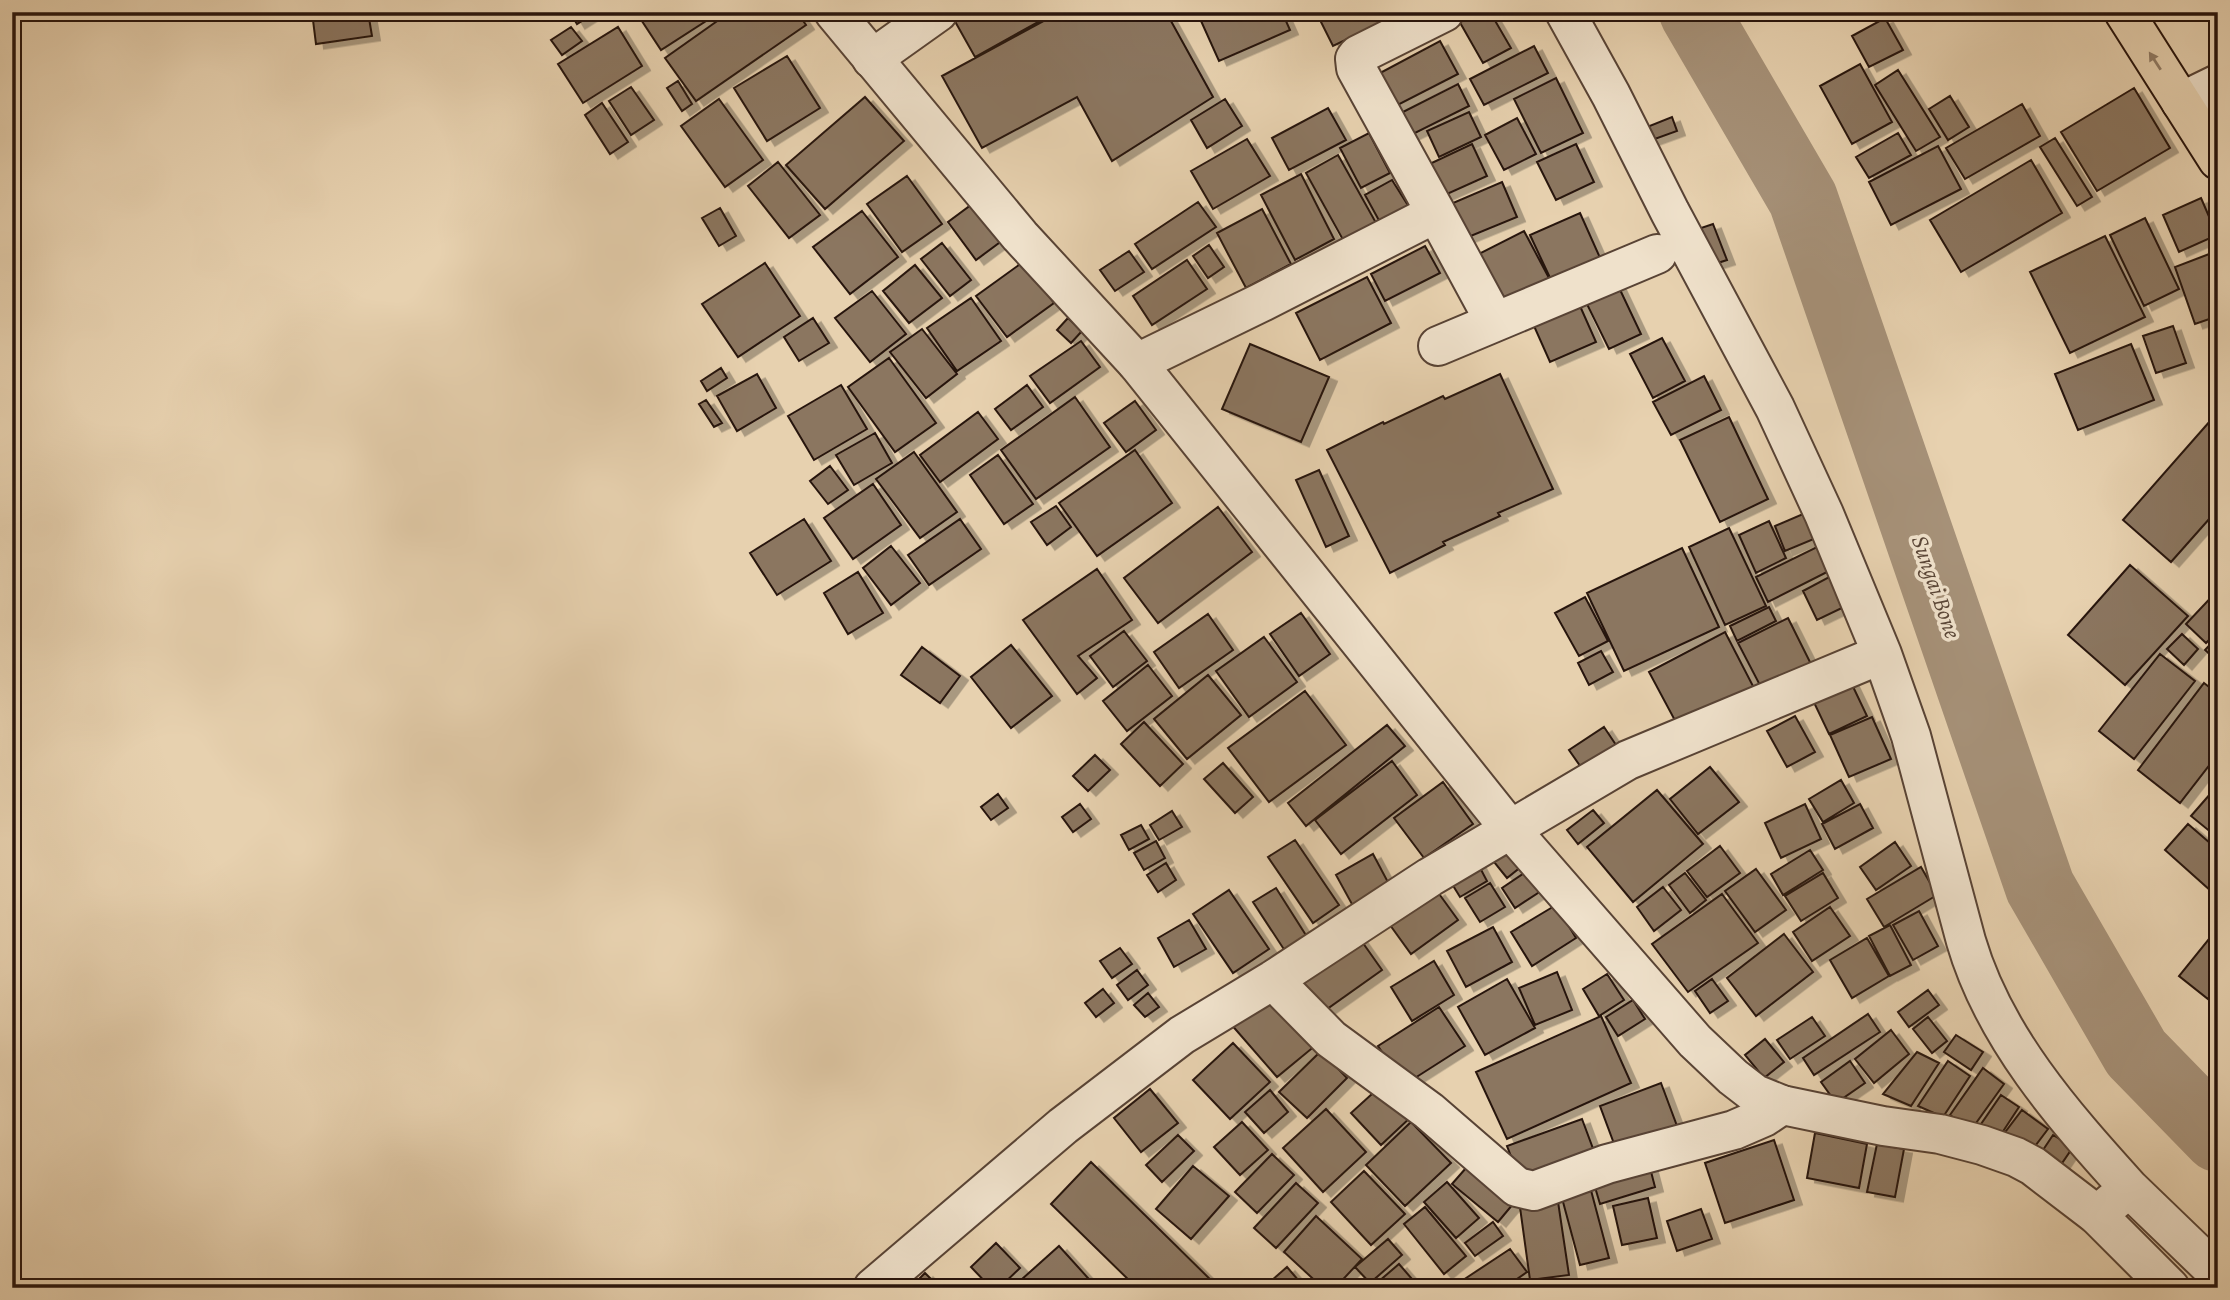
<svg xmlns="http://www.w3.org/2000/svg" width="2230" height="1300" font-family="Alegreya,serif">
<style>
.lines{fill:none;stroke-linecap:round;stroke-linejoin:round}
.river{stroke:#a69178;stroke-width:70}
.building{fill:#8b7661;stroke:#28140c;stroke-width:2;filter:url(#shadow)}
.minor-casing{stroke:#584335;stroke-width:42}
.tertiary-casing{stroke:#584335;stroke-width:42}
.trunk-casing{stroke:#28140c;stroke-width:42}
.minor{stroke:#efe1cb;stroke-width:38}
.tertiary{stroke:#efe1cb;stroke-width:38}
.trunk{stroke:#e7d1af;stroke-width:38}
.oneway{fill:#917c66}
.labels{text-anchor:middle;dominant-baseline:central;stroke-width:7;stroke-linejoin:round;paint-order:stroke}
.water-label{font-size:23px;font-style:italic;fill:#5a4637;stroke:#efe1cb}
</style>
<defs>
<filter id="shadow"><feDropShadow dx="8" dy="4.5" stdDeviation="0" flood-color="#0004"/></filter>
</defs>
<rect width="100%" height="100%" fill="#e7d1af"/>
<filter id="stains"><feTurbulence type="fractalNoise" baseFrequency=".00286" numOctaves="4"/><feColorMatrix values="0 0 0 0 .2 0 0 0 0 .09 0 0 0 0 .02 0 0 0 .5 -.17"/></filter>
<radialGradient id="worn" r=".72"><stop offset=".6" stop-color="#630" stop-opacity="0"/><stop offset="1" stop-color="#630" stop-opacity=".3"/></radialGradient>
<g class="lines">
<path class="river" d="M 1694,12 L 1803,199 L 2040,887 L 2136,1053 L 2218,1137"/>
</g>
<path class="building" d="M 312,12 L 368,12 L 372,36 L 316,44 Z
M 570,12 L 596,12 L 577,24 Z
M 636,12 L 720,12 L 661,50 Z
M 730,12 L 797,12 L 806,25 L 696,101 L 665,58 Z
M 958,12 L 1056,12 L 975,57 L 952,16 Z
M 1060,12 L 1166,12 L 1213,97 L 1112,161 L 1077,97 L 982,148 L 942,76 Z
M 1197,12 L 1282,12 L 1290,30 L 1219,61 Z
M 1316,12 L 1404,12 L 1333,46 Z
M 1469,12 L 1490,12 L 1511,48 L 1483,63 L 1458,19 Z
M 1885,18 L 1903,50 L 1869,67 L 1852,36 Z
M 571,27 L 582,41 L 562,55 L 551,40 Z
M 618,27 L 642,66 L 583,103 L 558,64 Z
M 1440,41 L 1458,74 L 1384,112 L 1367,80 Z
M 1534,46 L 1548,73 L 1484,105 L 1470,79 Z
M 787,56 L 820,108 L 767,141 L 734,88 Z
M 1860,64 L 1892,122 L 1852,144 L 1820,86 Z
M 1898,70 L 1940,137 L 1916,151 L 1875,85 Z
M 1556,78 L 1583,133 L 1541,153 L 1514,99 Z
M 678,81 L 692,104 L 682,111 L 667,88 Z
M 1458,84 L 1469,106 L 1403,139 L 1393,117 Z
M 631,87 L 654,120 L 631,135 L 609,101 Z
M 2134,88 L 2170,148 L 2097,191 L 2061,132 Z
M 1950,96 L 1969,127 L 1948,140 L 1929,109 Z
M 865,97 L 904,141 L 825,209 L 786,165 Z
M 719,99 L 763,160 L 725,187 L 681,126 Z
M 1225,99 L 1242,126 L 1207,148 L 1191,120 Z
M 602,103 L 628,142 L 610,154 L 585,115 Z
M 2022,104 L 2040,136 L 1965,179 L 1946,148 Z
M 1328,108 L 1346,140 L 1289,170 L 1272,138 Z
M 1469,112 L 1481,137 L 1439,157 L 1427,131 Z
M 1672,117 L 1677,131 L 1652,140 L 1647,127 Z
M 1517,118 L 1536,154 L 1504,170 L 1485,135 Z
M 1369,133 L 1390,173 L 1361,188 L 1340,148 Z
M 1898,133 L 1911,155 L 1869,178 L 1856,157 Z
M 2055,138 L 2092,197 L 2077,206 L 2040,147 Z
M 1247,139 L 1270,176 L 1213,209 L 1191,171 Z
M 1472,144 L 1487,176 L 1436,199 L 1421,168 Z
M 1576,144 L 1594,182 L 1556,200 L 1537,162 Z
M 1938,146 L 1961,189 L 1891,225 L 1869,182 Z
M 1338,155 L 1380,230 L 1347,247 L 1306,173 Z
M 2031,160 L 2062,213 L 1961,272 L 1930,220 Z
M 778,162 L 820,215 L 789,238 L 748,186 Z
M 1301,174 L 1334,239 L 1295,260 L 1261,195 Z
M 907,176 L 942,224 L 902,252 L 867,204 Z
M 1392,180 L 1409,207 L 1381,224 L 1365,195 Z
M 1502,182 L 1517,217 L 1461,240 L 1446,206 Z
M 2201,198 L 2217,235 L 2179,252 L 2163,215 Z
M 975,202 L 1003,240 L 976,260 L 948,222 Z
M 1198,202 L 1216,227 L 1152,269 L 1135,244 Z
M 720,208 L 736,236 L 719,246 L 702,218 Z
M 1262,209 L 1291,264 L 1246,288 L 1217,233 Z
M 862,211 L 898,257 L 850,294 L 813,247 Z
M 1580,213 L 1601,260 L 1552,282 L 1530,235 Z
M 2145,218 L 2179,289 L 2144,306 L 2110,235 Z
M 1713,224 L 1727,260 L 1705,267 L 1692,231 Z
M 1524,231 L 1549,278 L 1493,306 L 1469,259 Z
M 2105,236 L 2145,317 L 2070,353 L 2030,272 Z
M 942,243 L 971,280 L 950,296 L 921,259 Z
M 1209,245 L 1224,267 L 1208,278 L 1193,256 Z
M 1425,246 L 1440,273 L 1385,301 L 1371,274 Z
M 1129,251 L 1144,272 L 1115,291 L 1100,270 Z
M 2217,251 L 2218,316 L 2195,324 L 2175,267 Z
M 1187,260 L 1207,289 L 1152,325 L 1133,296 Z
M 1023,262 L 1054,303 L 1007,337 L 976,296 Z
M 765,263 L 800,316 L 738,357 L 702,304 Z
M 915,265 L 942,298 L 909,323 L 883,291 Z
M 1367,277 L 1391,323 L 1320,360 L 1296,313 Z
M 1614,277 L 1641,334 L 1609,349 L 1581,292 Z
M 872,291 L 906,334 L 870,362 L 835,318 Z
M 1576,297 L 1596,342 L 1550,362 L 1530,317 Z
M 971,298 L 1001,341 L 957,371 L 927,328 Z
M 813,318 L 829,343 L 799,361 L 784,337 Z
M 1068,318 L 1082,331 L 1071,343 L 1057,330 Z
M 2173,326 L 2186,363 L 2156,373 L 2143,336 Z
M 922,329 L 957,374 L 926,398 L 890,352 Z
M 1662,338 L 1685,381 L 1653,398 L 1630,354 Z
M 1081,341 L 1100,367 L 1050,403 L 1030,376 Z
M 1250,344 L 1329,377 L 1301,442 L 1222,409 Z
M 2131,344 L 2154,400 L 2078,430 L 2055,374 Z
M 889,358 L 936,423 L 895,452 L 848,387 Z
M 721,368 L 727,378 L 707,391 L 701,381 Z
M 757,374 L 776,408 L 737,431 L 717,396 Z
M 1500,374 L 1553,489 L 1498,513 L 1500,516 L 1443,542 L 1445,545 L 1390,573 L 1327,450 L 1383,422 L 1384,424 L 1443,396 L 1445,399 Z
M 1704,376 L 1721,410 L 1671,435 L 1653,402 Z
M 841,385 L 867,429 L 814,460 L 788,416 Z
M 1027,385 L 1043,407 L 1011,430 L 995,409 Z
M 1075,397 L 1110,447 L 1036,499 L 1001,450 Z
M 706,400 L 722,423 L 714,427 L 699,404 Z
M 1135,401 L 1156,430 L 1126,452 L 1104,423 Z
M 978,412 L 998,439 L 940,482 L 920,455 Z
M 2218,412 L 2218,509 L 2171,562 L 2123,520 Z
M 1729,417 L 1768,499 L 1720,522 L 1680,440 Z
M 875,433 L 892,463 L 854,485 L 836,455 Z
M 1135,450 L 1172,503 L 1097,556 L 1059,503 Z
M 914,452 L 957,512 L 920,538 L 876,479 Z
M 998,455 L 1033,504 L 1004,524 L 970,475 Z
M 830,466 L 848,490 L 828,504 L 810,481 Z
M 1319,470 L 1349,536 L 1326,547 L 1296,480 Z
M 873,484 L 901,525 L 853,559 L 824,518 Z
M 1056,506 L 1071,527 L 1047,545 L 1031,522 Z
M 1218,507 L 1252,552 L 1158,623 L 1124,578 Z
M 1810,511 L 1821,536 L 1785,551 L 1775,526 Z
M 804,519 L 831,561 L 777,595 L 750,553 Z
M 960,519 L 981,549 L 929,585 L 908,555 Z
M 1769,521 L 1786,558 L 1756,573 L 1739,535 Z
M 1729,528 L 1766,606 L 1725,625 L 1689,547 Z
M 891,546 L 920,583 L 891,605 L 863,568 Z
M 1817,547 L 1829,571 L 1768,602 L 1756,577 Z
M 1682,548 L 1719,627 L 1624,671 L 1587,593 Z
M 2130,565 L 2188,616 L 2125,685 L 2068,635 Z
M 1097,569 L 1132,620 L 1078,656 L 1097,678 L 1077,694 L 1023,620 Z
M 858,572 L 883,613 L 848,634 L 824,593 Z
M 1831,576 L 1846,606 L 1817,620 L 1803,591 Z
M 2218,590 L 2218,631 L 2206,643 L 2186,624 Z
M 1585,597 L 1608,641 L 1579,656 L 1555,613 Z
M 1769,607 L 1776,621 L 1737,641 L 1730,626 Z
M 1301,613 L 1330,654 L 1299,676 L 1270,634 Z
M 1208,614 L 1233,650 L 1179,688 L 1154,652 Z
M 1788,618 L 1813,668 L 1764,693 L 1738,643 Z
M 1124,631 L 1147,661 L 1113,687 L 1090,656 Z
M 1725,632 L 1754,688 L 1679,728 L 1649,672 Z
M 2182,634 L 2198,649 L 2184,665 L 2167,649 Z
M 2218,636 L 2218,662 L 2205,650 Z
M 1264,637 L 1297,682 L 1249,717 L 1216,671 Z
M 1011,645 L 1052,696 L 1011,728 L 971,677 Z
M 922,647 L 960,676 L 940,703 L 901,675 Z
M 1601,651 L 1613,672 L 1589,685 L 1578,663 Z
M 2160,654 L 2195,681 L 2134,759 L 2099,731 Z
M 1148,665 L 1172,696 L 1127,731 L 1103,701 Z
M 1847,674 L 1867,716 L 1829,734 L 1809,692 Z
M 1208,675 L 1241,715 L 1187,759 L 1154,719 Z
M 2204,683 L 2218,694 L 2218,754 L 2180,803 L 2138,770 Z
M 1305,691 L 1346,745 L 1269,802 L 1228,748 Z
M 1795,716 L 1815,752 L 1787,767 L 1767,731 Z
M 1872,717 L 1891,759 L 1849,777 L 1830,735 Z
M 1144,722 L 1183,764 L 1160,786 L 1121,744 Z
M 1387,725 L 1405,746 L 1306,826 L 1288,803 Z
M 1604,727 L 1620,751 L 1585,773 L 1569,750 Z
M 1095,755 L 1110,770 L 1088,791 L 1073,776 Z
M 1392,761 L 1417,795 L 1341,854 L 1315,820 Z
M 1223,763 L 1253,797 L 1235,813 L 1204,779 Z
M 1710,767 L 1739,802 L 1698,834 L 1670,799 Z
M 1841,780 L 1854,803 L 1823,822 L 1809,799 Z
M 1443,782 L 1473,824 L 1424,858 L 1394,818 Z
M 2218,785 L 2218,838 L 2191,816 Z
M 1657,790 L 1703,844 L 1633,902 L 1587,847 Z
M 998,794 L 1008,808 L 991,820 L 981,807 Z
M 1080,804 L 1091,819 L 1073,832 L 1062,817 Z
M 1805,804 L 1821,839 L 1781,858 L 1765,823 Z
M 1860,804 L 1873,828 L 1835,849 L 1822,824 Z
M 1593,810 L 1604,823 L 1578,844 L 1567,830 Z
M 1172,811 L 1182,827 L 1159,840 L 1150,825 Z
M 2188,824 L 2218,850 L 2218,883 L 2211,891 L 2165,850 Z
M 1141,825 L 1149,839 L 1129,850 L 1121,835 Z
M 1295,840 L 1339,905 L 1313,923 L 1268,857 Z
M 1156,841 L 1165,858 L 1144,870 L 1134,853 Z
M 1895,842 L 1911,866 L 1876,890 L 1860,867 Z
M 1720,846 L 1740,873 L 1707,897 L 1687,871 Z
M 1510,849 L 1522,866 L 1507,878 L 1494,862 Z
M 1810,850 L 1823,870 L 1783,895 L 1771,874 Z
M 1373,854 L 1390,886 L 1353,906 L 1336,875 Z
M 1477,862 L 1487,881 L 1460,897 L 1449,879 Z
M 1166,863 L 1176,880 L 1158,892 L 1147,875 Z
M 1921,867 L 1937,895 L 1884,927 L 1867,899 Z
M 1756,869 L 1786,910 L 1755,932 L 1725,891 Z
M 1527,871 L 1541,891 L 1515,908 L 1502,888 Z
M 1685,873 L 1706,900 L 1690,913 L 1669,885 Z
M 1823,873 L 1838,898 L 1801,921 L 1785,896 Z
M 1490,883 L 1505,907 L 1480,922 L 1465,898 Z
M 1663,887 L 1681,910 L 1654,931 L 1637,907 Z
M 1276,888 L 1309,940 L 1287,954 L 1253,902 Z
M 1229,890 L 1269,949 L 1233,973 L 1193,914 Z
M 1437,891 L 1458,920 L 1411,954 L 1390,925 Z
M 1722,894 L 1758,943 L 1688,992 L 1652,944 Z
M 1556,905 L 1576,938 L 1532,966 L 1511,932 Z
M 1830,907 L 1850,936 L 1812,961 L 1793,932 Z
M 1919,911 L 1938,946 L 1913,960 L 1893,925 Z
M 1189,920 L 1206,949 L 1174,967 L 1158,938 Z
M 1890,925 L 1911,965 L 1890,976 L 1869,936 Z
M 1493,927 L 1512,962 L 1466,987 L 1447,951 Z
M 2217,929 L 2218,987 L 2208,999 L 2179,976 Z
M 1784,934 L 1813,972 L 1756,1016 L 1727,978 Z
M 1358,936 L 1382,970 L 1320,1014 L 1295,980 Z
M 1867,938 L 1889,976 L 1852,998 L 1830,960 Z
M 1120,948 L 1132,964 L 1112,978 L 1100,961 Z
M 1434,961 L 1454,995 L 1412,1021 L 1391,987 Z
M 1137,970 L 1148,985 L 1128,1000 L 1117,985 Z
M 1557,972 L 1572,1010 L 1535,1025 L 1519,988 Z
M 1607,974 L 1624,1000 L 1599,1016 L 1583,989 Z
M 1507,979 L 1535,1028 L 1485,1055 L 1458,1007 Z
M 1712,979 L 1728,1001 L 1710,1013 L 1695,991 Z
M 1103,989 L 1114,1003 L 1096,1017 L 1085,1003 Z
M 1268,990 L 1316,1045 L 1277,1077 L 1230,1023 Z
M 1928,990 L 1939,1005 L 1909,1027 L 1898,1012 Z
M 1148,993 L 1159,1007 L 1145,1017 L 1134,1005 Z
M 1633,1000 L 1645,1019 L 1618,1036 L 1606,1017 Z
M 1439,1007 L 1465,1046 L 1404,1085 L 1378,1046 Z
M 1868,1014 L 1880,1032 L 1814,1075 L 1803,1058 Z
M 1601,1016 L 1631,1083 L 1507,1139 L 1476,1072 Z
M 1812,1017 L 1825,1036 L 1790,1059 L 1777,1040 Z
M 1928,1017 L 1947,1041 L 1932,1053 L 1913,1029 Z
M 1891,1030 L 1909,1054 L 1874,1083 L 1855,1059 Z
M 1956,1035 L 1983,1052 L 1971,1070 L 1944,1052 Z
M 1765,1039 L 1784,1062 L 1764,1078 L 1745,1055 Z
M 1233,1043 L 1270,1082 L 1230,1119 L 1193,1080 Z
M 1321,1051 L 1347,1078 L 1307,1118 L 1279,1092 Z
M 1917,1052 L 1939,1063 L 1911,1106 L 1883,1094 Z
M 1850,1061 L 1865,1083 L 1836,1103 L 1821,1082 Z
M 1948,1061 L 1970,1076 L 1943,1117 L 1918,1106 Z
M 1983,1068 L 2004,1084 L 1971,1130 L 1950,1115 Z
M 1661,1083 L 1677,1126 L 1616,1149 L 1600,1106 Z
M 1383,1084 L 1412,1116 L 1381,1145 L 1351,1113 Z
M 1150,1089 L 1178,1123 L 1141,1152 L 1114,1118 Z
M 1270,1090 L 1288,1112 L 1264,1133 L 1245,1112 Z
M 2001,1095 L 2019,1107 L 1998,1139 L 1979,1127 Z
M 1326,1109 L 1366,1152 L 1323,1192 L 1283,1148 Z
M 2022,1110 L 2048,1129 L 2029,1154 L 2003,1135 Z
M 1582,1119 L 1595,1154 L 1521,1182 L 1507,1146 Z
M 1242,1122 L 1268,1150 L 1240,1175 L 1214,1147 Z
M 1411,1122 L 1451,1163 L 1405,1206 L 1366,1165 Z
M 1815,1133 L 1867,1144 L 1859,1188 L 1807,1178 Z
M 1178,1135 L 1194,1151 L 1162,1182 L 1146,1165 Z
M 2053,1135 L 2073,1147 L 2056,1172 L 2037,1159 Z
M 1774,1140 L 1794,1200 L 1725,1223 L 1705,1163 Z
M 1877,1144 L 1904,1149 L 1895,1197 L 1867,1192 Z
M 1272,1154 L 1294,1175 L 1257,1213 L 1235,1192 Z
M 1473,1160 L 1518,1198 L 1498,1222 L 1452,1184 Z
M 1648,1160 L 1655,1187 L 1600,1204 L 1592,1177 Z
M 1091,1162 L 1219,1288 L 1137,1288 L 1051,1204 Z
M 1193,1166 L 1229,1196 L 1191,1239 L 1156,1209 Z
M 1364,1171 L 1405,1214 L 1371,1245 L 1331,1202 Z
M 1588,1179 L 1609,1258 L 1580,1265 L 1559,1187 Z
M 1447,1182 L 1479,1218 L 1456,1238 L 1424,1202 Z
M 1296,1183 L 1318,1203 L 1276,1248 L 1254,1228 Z
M 1557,1195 L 1569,1275 L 1530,1280 L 1519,1200 Z
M 1648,1198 L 1657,1238 L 1622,1245 L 1613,1206 Z
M 1425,1207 L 1466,1256 L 1444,1274 L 1404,1224 Z
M 1701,1209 L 1712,1239 L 1677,1251 L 1667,1221 Z
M 1316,1216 L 1362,1259 L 1335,1288 L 1323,1288 L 1284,1252 Z
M 1493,1222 L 1503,1236 L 1475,1256 L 1465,1243 Z
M 1388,1239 L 1402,1255 L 1370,1283 L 1355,1267 Z
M 996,1243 L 1020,1268 L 999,1288 L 991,1288 L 971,1267 Z
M 1059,1246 L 1097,1288 L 1012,1288 Z
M 1510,1249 L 1527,1272 L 1504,1288 L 1455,1288 L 1454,1286 Z
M 1399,1264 L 1419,1287 L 1371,1288 Z
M 1287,1267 L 1305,1288 L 1263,1288 Z
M 925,1273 L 940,1288 L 910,1288 Z"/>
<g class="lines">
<defs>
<path id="minor" d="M 1565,12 L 1611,95 L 1670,212 L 1775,408 L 1824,514 L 1882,654 L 1911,736 L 1966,941 C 1994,1037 2063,1115 2129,1188 L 2097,1215
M 872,59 L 938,12
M 2181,102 L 2218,84
M 1436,213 L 1495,322
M 1438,346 L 1657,254
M 1137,363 L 1260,303 L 1436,213 L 1356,68 L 1355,59 L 1358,55 L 1444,12
M 1273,980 L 1331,1039 L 1429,1111 L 1517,1187 L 1534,1191 L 1607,1164 L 1734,1130 L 1764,1117 L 1782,1105
M 2129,1188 L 2213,1269
M 873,1288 L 1063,1126 L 1182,1035 L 1273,980 L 1430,877 L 1628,760 L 1882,654"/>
<path id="tertiary" d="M 834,12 L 1020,236 L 1137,363 L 1510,829 L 1695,1041 L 1733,1077 L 1755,1094 L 1782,1105 L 1883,1126 L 1940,1134 L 1982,1145 L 2016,1157 L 2033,1166 L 2097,1215 L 2170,1288"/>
<path id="trunk" d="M 2124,12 L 2218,160"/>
</defs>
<use href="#minor" class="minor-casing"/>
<use href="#tertiary" class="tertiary-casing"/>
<use href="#trunk" class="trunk-casing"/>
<use href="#minor" class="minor"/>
<use href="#tertiary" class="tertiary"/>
<use href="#trunk" class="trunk"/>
</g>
<defs><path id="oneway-solid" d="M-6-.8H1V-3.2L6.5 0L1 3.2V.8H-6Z" transform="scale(1.75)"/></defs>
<use class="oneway" href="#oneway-solid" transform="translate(2155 61) rotate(-123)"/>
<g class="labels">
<g class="water-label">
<text transform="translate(1936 587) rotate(71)">Sungai Bone</text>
</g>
</g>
<rect width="2230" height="1300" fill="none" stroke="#e7d1af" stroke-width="42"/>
<rect x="14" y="14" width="2202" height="1272" fill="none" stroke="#28140c" stroke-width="3.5"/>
<rect x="21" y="21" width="2188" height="1258" fill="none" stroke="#28140c" stroke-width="2"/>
<rect width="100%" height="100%" filter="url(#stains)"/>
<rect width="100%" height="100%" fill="url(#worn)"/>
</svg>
